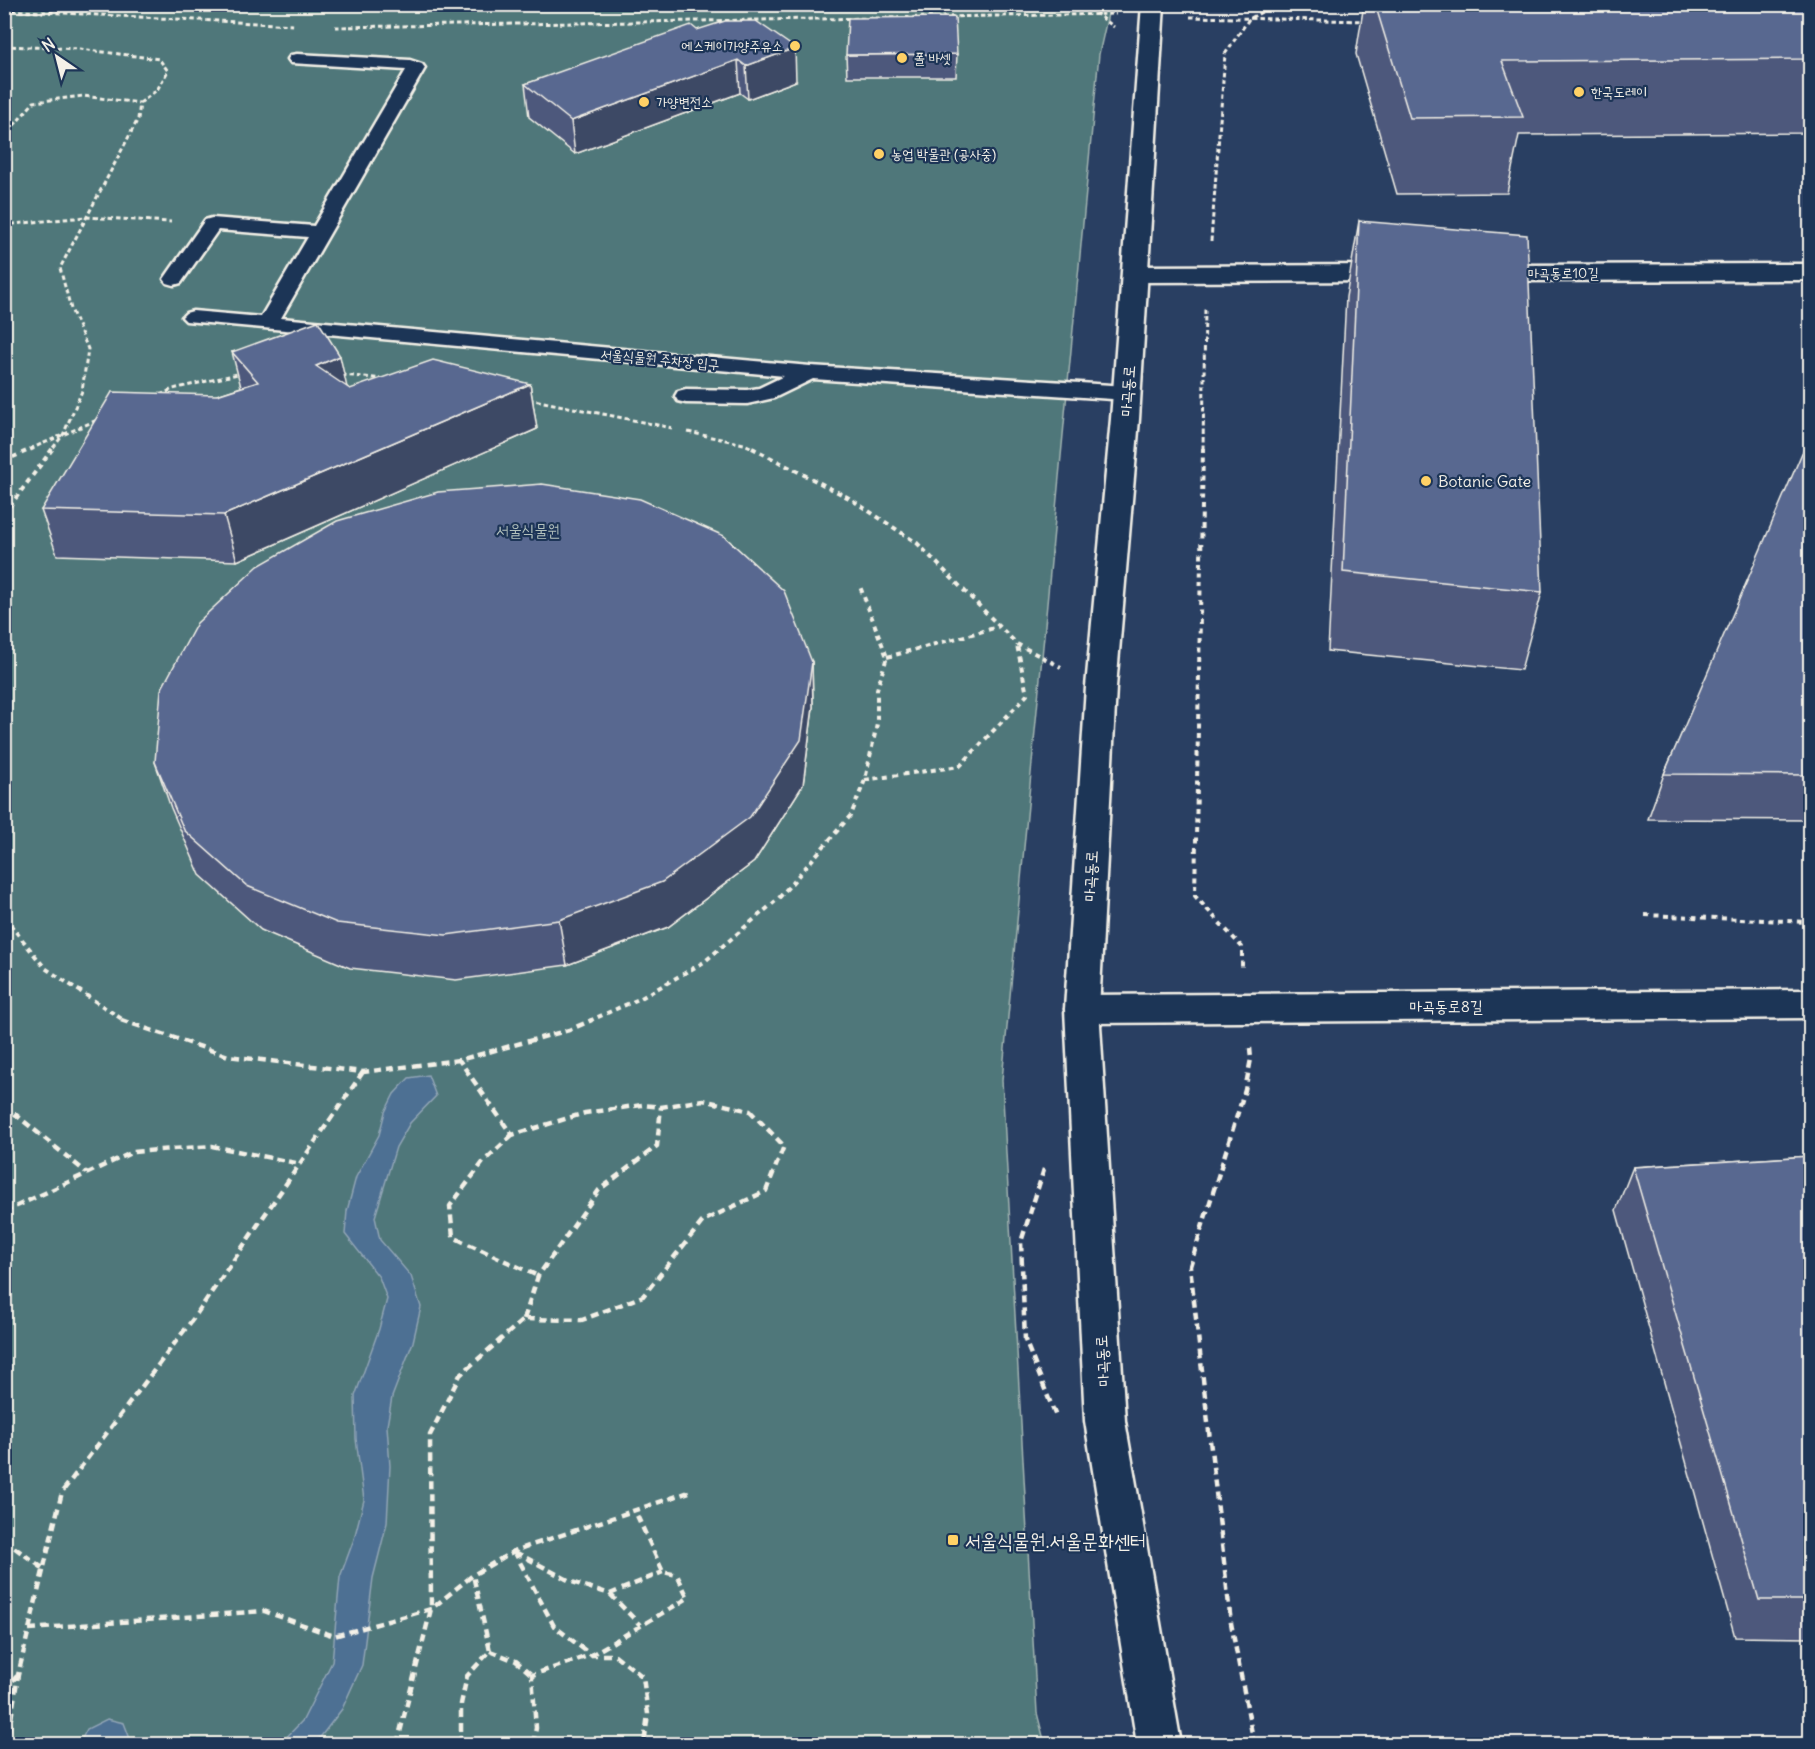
<svg xmlns="http://www.w3.org/2000/svg" width="1815" height="1749" font-family="Delius,'Poor Story',sans-serif">
<style>
.green{fill:#4f777a;stroke:#a2b4b1;stroke-width:1.5}
.water{fill:#4d7093;stroke:#90a4b5;stroke-width:1.5}
.lines{fill:none;stroke-linecap:round;stroke-linejoin:round}
.service-casing{stroke:#f4f1e8;stroke-width:5}
.tertiary-casing{stroke:#f4f1e8;stroke-width:5}
.secondary-casing{stroke:#f4f1e8;stroke-width:5}
.path-far2{stroke:#f4f1e8;stroke-width:3;stroke-dasharray:4.5 3;stroke-linecap:butt}
.path-far1{stroke:#f4f1e8;stroke-width:4;stroke-dasharray:5 4.5;stroke-linecap:butt}
.path{stroke:#f4f1e8;stroke-width:4.5;stroke-dasharray:8 5;stroke-linecap:butt}
.service{fill:#1d3557;fill-rule:evenodd}
.tertiary{fill:#1d3557;fill-rule:evenodd}
.secondary{fill:#1d3557;fill-rule:evenodd}
.wall{fill:#4d597c;stroke:#f4f1e8;stroke-width:1.5}
.shaded-wall{fill:#3e4965;stroke:#f4f1e8;stroke-width:1.5}
.building{fill:#596890;stroke:#f4f1e8;stroke-width:1.5}
.poi-dot{fill:#ffd166;stroke:#1d3557;stroke-width:2}
.labels{text-anchor:middle;dominant-baseline:central;stroke-width:4.5;stroke-linejoin:round;paint-order:stroke}
.far-poi-label{font-size:14px;fill:#f4f1e8;stroke:#1d3557;text-anchor:start}
.far-street-label{font-size:14px;fill:#f4f1e8;stroke:#1d3557}
.street-label{font-size:16px;fill:#f4f1e8;stroke:#1d3557}
.poi-label{font-size:16px;fill:#f4f1e8;stroke:#1d3557;text-anchor:start}
.park-label{font-size:16px;fill:#b2c0bc;stroke:#1d3557}
.near-poi-label{font-size:20px;fill:#f4f1e8;stroke:#1d3557;text-anchor:start}
</style>
<rect width="100%" height="100%" fill="#293f62"/>
<filter id="ink" filterUnits="userSpaceOnUse"><feTurbulence type="fractalNoise" baseFrequency=".0167" numOctaves="2"/><feDisplacementMap in="SourceGraphic" scale="12" xChannelSelector="R" yChannelSelector="G"/><feConvolveMatrix kernelMatrix="1 2 1 2 8 2 1 2 1" color-interpolation-filters="sRGB"/></filter>
<g filter="url(#ink)">
<path class="green" d="M 5,5 L 1110,5 L 1099,54 L 1002,1080 L 1037,1713 L 1045,1744 L 5,1744 Z"/>
<path class="water" d="M 428,1075 L 436,1096 L 410,1123 L 396,1147 L 375,1217 L 380,1240 L 411,1276 L 421,1307 L 413,1342 L 392,1397 L 387,1426 L 390,1466 L 387,1523 L 373,1578 L 362,1665 L 342,1709 L 315,1744 L 280,1744 L 303,1720 L 332,1662 L 340,1577 L 354,1539 L 364,1500 L 356,1439 L 355,1396 L 379,1329 L 387,1299 L 379,1277 L 345,1234 L 347,1211 L 356,1177 L 379,1135 L 385,1112 L 394,1094 L 409,1078 Z
M 107,1719 L 124,1723 L 132,1744 L 79,1744 L 87,1729 Z"/>
<g class="lines">
<defs>
<path id="service" d="M 297,54 L 410,60 L 422,64 L 425,68 L 281,318 L 810,366 L 1127,386 L 1135,388 L 1138,393 L 1135,398 L 1127,400 L 813,379 L 774,398 L 747,404 L 686,403 L 678,401 L 675,396 L 678,391 L 686,389 L 747,390 L 759,388 L 784,376 L 186,321 L 182,317 L 186,313 L 193,311 L 261,317 L 308,237 L 218,230 L 181,283 L 174,285 L 167,283 L 164,279 L 205,220 L 212,218 L 314,226 L 406,70 L 291,63 L 288,59 L 291,55 Z"/>
<path id="tertiary" d="M 1810,264 L 1810,280 L 1483,281 L 1474,278 L 1470,273 L 1474,268 L 1483,265 Z
M 1395,265 L 1404,268 L 1408,273 L 1404,278 L 1395,281 L 1136,282 L 1127,279 L 1123,274 L 1127,269 L 1136,266 Z
M 1810,990 L 1810,1018 L 1082,1023 L 1070,1019 L 1065,1009 L 1070,999 L 1082,995 Z"/>
<path id="secondary" d="M 1142,4 L 1164,4 L 1139,419 L 1116,687 L 1099,1009 L 1125,1421 L 1181,1744 L 1137,1744 L 1085,1421 L 1065,1009 L 1086,687 L 1111,419 Z"/>
</defs>
<use href="#service" class="service-casing"/>
<use href="#tertiary" class="tertiary-casing"/>
<use href="#secondary" class="secondary-casing"/>
<path class="path-far2" d="M 1098,4 L 1097,14 L 1114,27
M 4,10 L 294,25
M 1190,17 L 1365,21
M 335,27 L 1116,14
M 4,46 L 80,49 L 159,59 L 168,71 L 157,90 L 140,103
M 4,137 L 34,102 L 83,96 L 140,103 L 138,119 L 60,268 L 71,309 L 88,349 L 82,391 L 63,435 L 52,449
M 4,225 L 85,217 L 171,222
M 1211,241 L 1225,54 L 1249,19 L 1265,10 L 1263,4
M 342,375 L 385,379
M 160,395 L 173,389 L 242,373
M 529,399 L 672,428
M 688,432 L 744,444 L 755,449
M 30,449 L 97,420
M 1203,449 L 1205,308"/>
<path class="path-far1" d="M 752,448 L 849,498 L 917,543 L 1017,644 L 1061,667
M 1203,448 L 1195,896 L 1242,947 L 1242,969
M 4,461 L 34,448
M 4,514 L 53,448
M 887,657 L 998,627
M 865,780 L 960,766 L 1027,695 L 1017,645
M 1645,915 L 1810,922
M 4,917 L 45,968 L 125,1021
M 589,1021 L 641,998 L 704,962 L 778,899 L 851,815 L 865,780 L 877,724 L 877,689 L 887,657 L 859,584"/>
<path class="path" d="M 121,1020 L 228,1056 L 363,1072 L 459,1060 L 569,1030 L 592,1020
M 1250,1048 L 1251,1059 L 1245,1090 L 1190,1266 L 1231,1623 L 1254,1744
M 4,1105 L 87,1173
M 512,1135 L 484,1161 L 450,1206 L 453,1237 L 538,1276
M 1044,1169 L 1021,1242 L 1025,1340 L 1057,1419
M 4,1212 L 133,1152 L 212,1146 L 301,1164
M 524,1319 L 538,1276 L 599,1190 L 657,1146 L 661,1107
M 4,1540 L 44,1569
M 514,1551 L 554,1626 L 591,1655 L 615,1655 L 643,1677 L 648,1714 L 644,1744
M 515,1552 L 572,1582 L 610,1594 L 663,1572
M 610,1594 L 640,1625
M 29,1629 L 264,1611 L 334,1636 L 431,1609 L 473,1575 L 514,1551 L 689,1492
M 490,1651 L 516,1661 L 532,1675
M 4,1690 L 17,1676
M 7,1744 L 18,1675 L 62,1492 L 193,1319 L 363,1072
M 397,1744 L 431,1609 L 430,1435 L 460,1375 L 524,1319 L 582,1320 L 643,1296 L 703,1221 L 766,1191 L 784,1146 L 750,1111 L 703,1100 L 661,1107 L 642,1105 L 585,1113 L 512,1135 L 459,1060
M 461,1744 L 461,1704 L 467,1676 L 490,1651 L 473,1575
M 533,1744 L 536,1728 L 532,1675 L 591,1655 L 688,1598 L 677,1575 L 663,1572 L 635,1511"/>
<use href="#service" class="service"/>
<use href="#tertiary" class="tertiary"/>
<use href="#secondary" class="secondary"/>
</g>
<path class="wall" d="M 1364,4 L 1806,4 L 1810,13 L 1810,133 L 1519,135 L 1507,193 L 1397,194 L 1356,54 Z
M 697,30 L 796,81 L 748,99 L 740,93 L 575,154 L 529,117 L 525,84 Z
M 957,54 L 956,77 L 847,77 L 846,55 Z
M 1359,221 L 1542,592 L 1521,670 L 1328,651 L 1346,297 Z
M 232,352 L 347,387 L 350,389 L 530,384 L 537,429 L 237,561 L 57,555 L 41,510 L 217,395 L 241,387 Z
M 1810,444 L 1810,820 L 1648,819 L 1664,774 Z
M 812,662 L 813,707 L 803,785 L 754,862 L 668,927 L 567,965 L 456,980 L 350,968 L 261,930 L 200,875 L 171,808 L 155,762 Z
M 1810,1156 L 1810,1638 L 1735,1637 L 1616,1210 L 1633,1167 Z"/>
<path class="shaded-wall" d="M 795,48 L 796,81 L 748,99 L 746,66 Z
M 738,60 L 740,93 L 575,154 L 571,121 Z
M 340,356 L 350,401 L 316,366 Z
M 530,384 L 537,429 L 237,561 L 224,515 Z
M 812,662 L 813,707 L 803,785 L 754,862 L 668,927 L 567,965 L 559,920 Z"/>
<path class="building" d="M 1375,4 L 1806,4 L 1810,13 L 1810,59 L 1502,61 L 1523,117 L 1410,118 Z
M 955,17 L 957,54 L 846,55 L 848,18 Z
M 725,21 L 756,21 L 795,48 L 746,66 L 738,60 L 571,121 L 525,84 L 691,25 L 697,30 Z
M 1359,221 L 1527,235 L 1542,592 L 1343,572 Z
M 318,321 L 340,356 L 316,366 L 350,389 L 433,360 L 530,384 L 224,515 L 41,510 L 112,392 L 217,395 L 258,382 L 232,352 Z
M 1810,444 L 1810,775 L 1664,774 L 1802,453 Z
M 542,484 L 640,499 L 724,536 L 784,591 L 812,662 L 801,740 L 750,817 L 662,882 L 559,920 L 446,935 L 337,923 L 247,886 L 184,830 L 155,762 L 161,690 L 197,623 L 258,566 L 337,521 L 438,492 Z
M 1810,1156 L 1810,1600 L 1759,1600 L 1633,1167 Z"/>
</g>
<g class="poi-dot">
<circle cx="795" cy="46" r="6"/>
<circle cx="902" cy="58" r="6"/>
<circle cx="1579" cy="92" r="6"/>
<circle cx="644" cy="102" r="6"/>
<circle cx="879" cy="154" r="6"/>
<circle cx="1426" cy="481" r="6"/>
<rect x="947" y="1534" width="12" height="12" rx="3"/>
</g>
<g class="labels">
<g class="far-poi-label">
<text x="783" y="46" text-anchor="end">에스케이가양주유소</text>
<text x="914" y="58">폴 바셋</text>
<text x="1591" y="92">한국도레이</text>
<text x="656" y="102">가양변전소</text>
<text x="891" y="154">농업 박물관 (공사중)</text>
</g>
<g class="far-street-label">
<text x="1563" y="273">마곡동로10길</text>
<text transform="translate(660 359) rotate(5)">서울식물원 주차장 입구</text>
</g>
<g class="street-label">
<text transform="translate(1127 391) rotate(-86)">마곡동로</text>
<text transform="translate(1090 876) rotate(-87)">마곡동로</text>
<text x="1446" y="1006">마곡동로8길</text>
<text transform="translate(1102 1361) rotate(-93)">마곡동로</text>
</g>
<g class="poi-label">
<text x="1438" y="481">Botanic Gate</text>
</g>
<g class="park-label">
<text x="528" y="530">서울식물원</text>
</g>
<g class="near-poi-label">
<text x="965" y="1540">서울식물원.서울문화센터</text>
</g>
</g>
<rect width="1815" height="1749" fill="none" stroke="#1d3557" stroke-width="24"/>
<rect x="12" y="12" width="1791" height="1725" fill="none" stroke="#f4f1e8" stroke-width="2" filter="url(#ink)"/>
<g transform="translate(57 57) rotate(325)" stroke="#1d3557" stroke-width="4.5" paint-order="stroke">
<path d="M0-4.5L10 22L0 15L-10 22Z" fill="#f4f1e8"/>
<text y="-9" font-size="16" font-weight="bold" text-anchor="middle" fill="#f4f1e8">N</text>
</g>
</svg>
